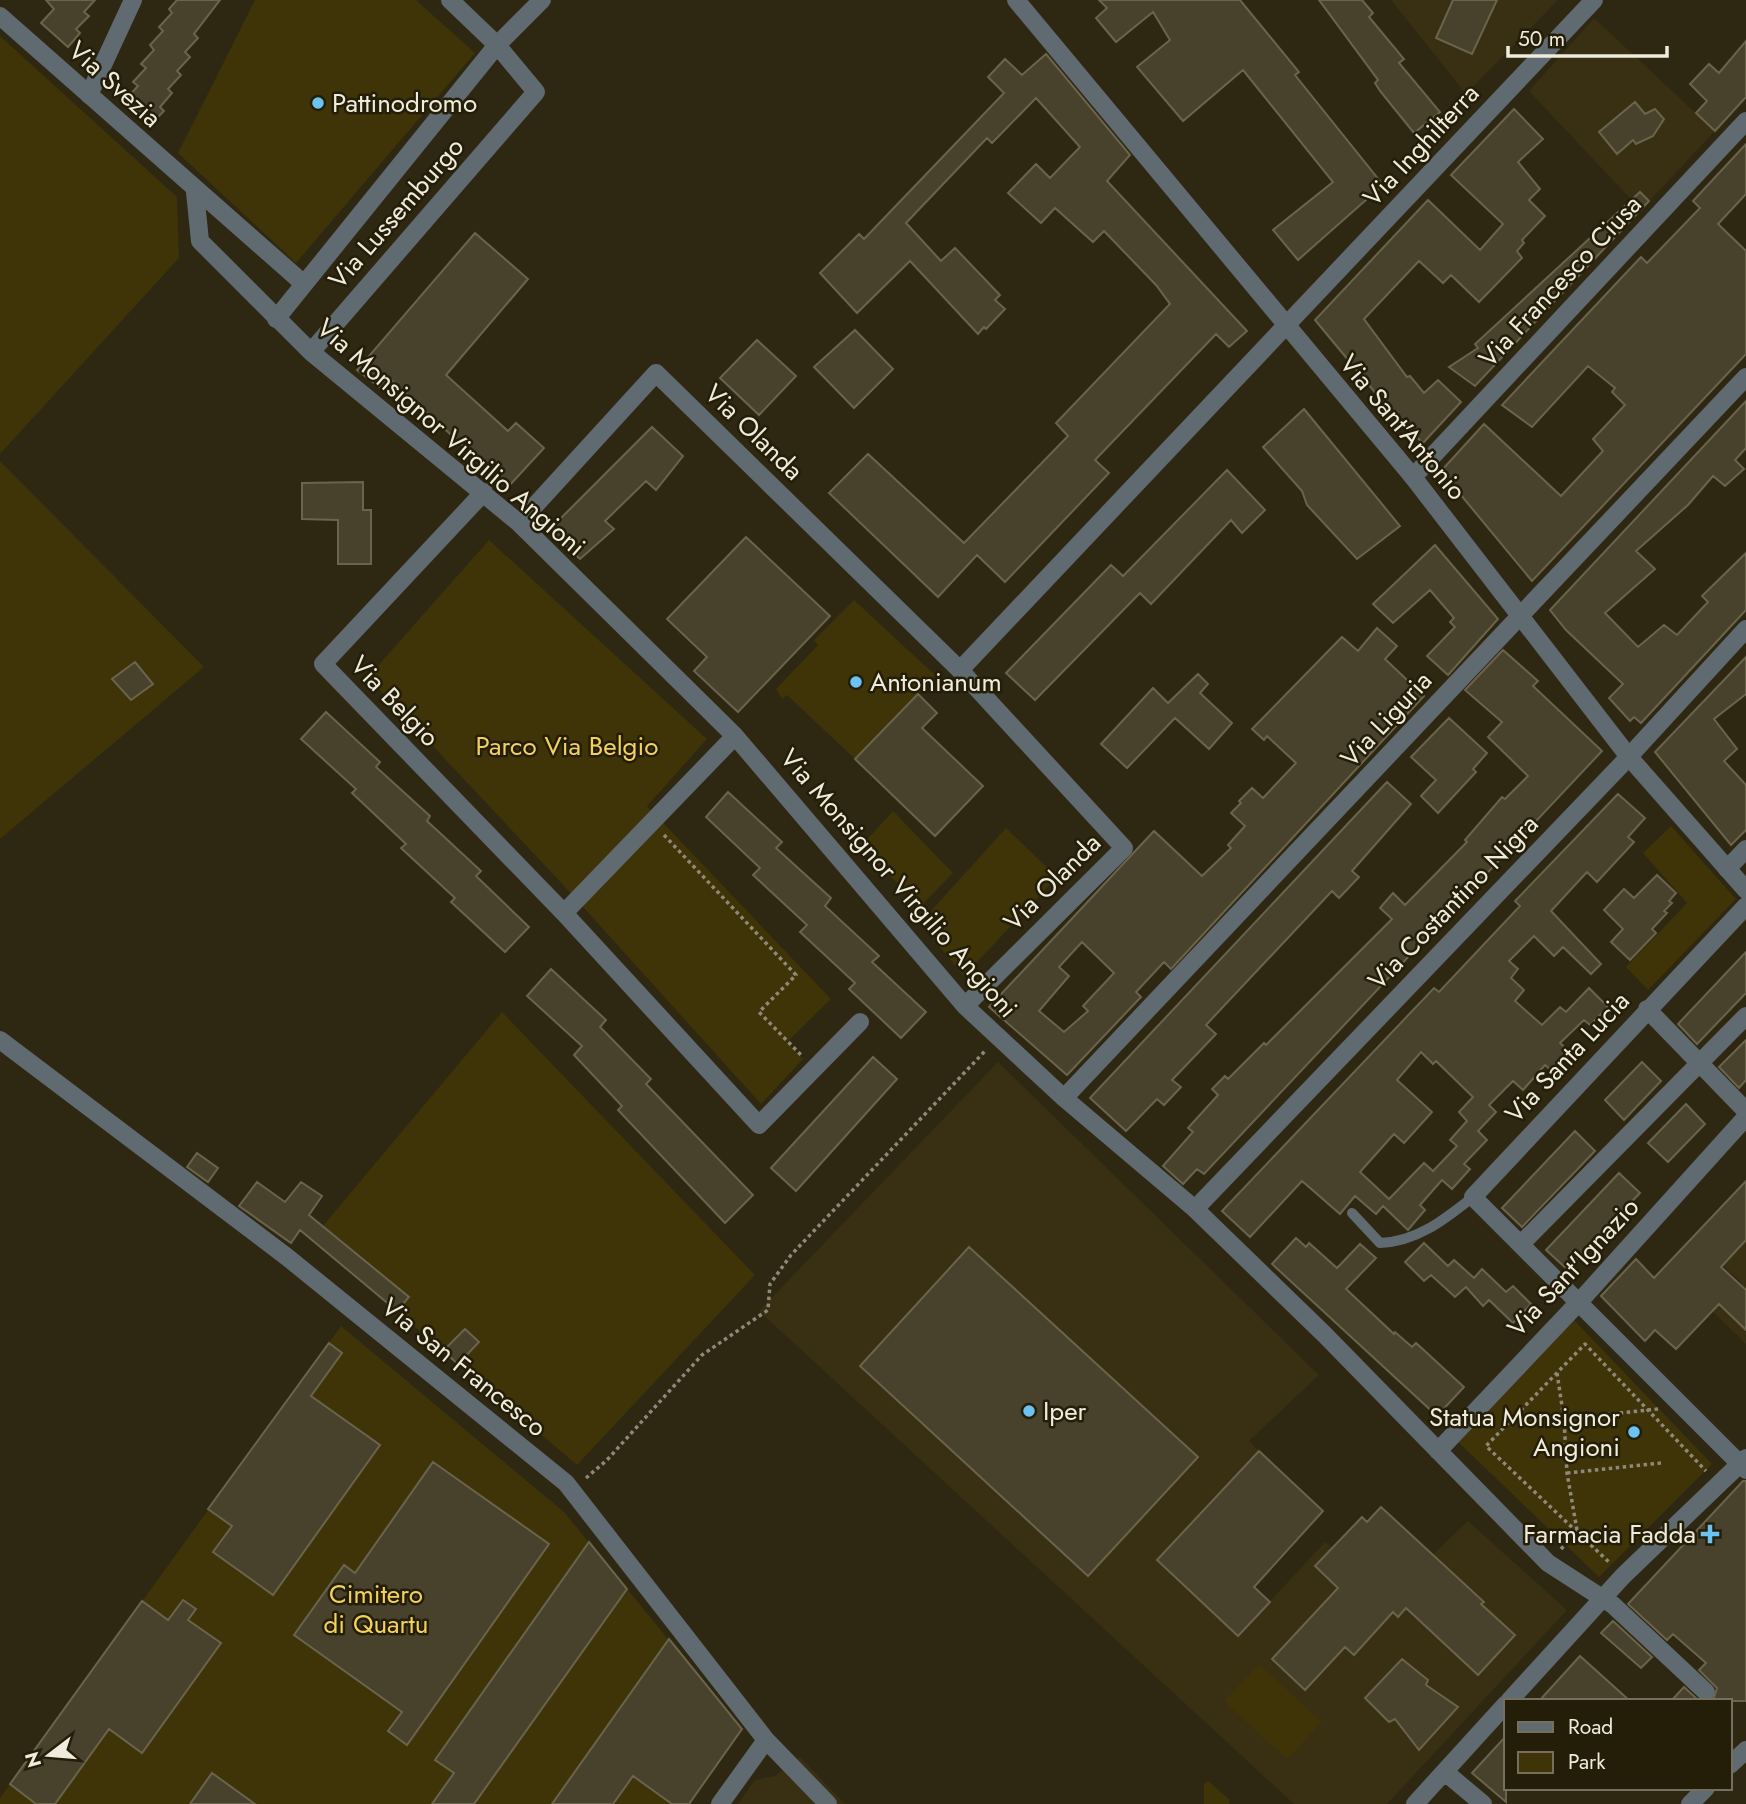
<svg xmlns="http://www.w3.org/2000/svg" width="1746" height="1804" font-family="Jost,sans-serif">
<style>
.built{fill:#393013}
.green{fill:#3f3308}
.building{fill:#48412b;stroke:#6b644c;stroke-width:2;fill-rule:evenodd}
.lines{fill:none;stroke-linecap:round;stroke-linejoin:round}
.path{stroke:#8f8978;stroke-width:3.5;stroke-dasharray:3.5 3.5;stroke-linecap:butt}
.service{stroke:#606a71;stroke-width:10}
.minor{stroke:#606a71;stroke-width:18}
.tertiary{stroke:#606a71;stroke-width:18}
.poi-dot{fill:#6cc3f2;stroke:#241e08;stroke-width:2.5}
.labels{text-anchor:middle;dominant-baseline:central;stroke-width:5;stroke-linejoin:round;paint-order:stroke}
.street-label{font-size:26px;fill:#efebdd;stroke:#241e08}
.poi-label{font-size:26px;fill:#efebdd;stroke:#241e08;text-anchor:start}
.park-label{font-size:26px;fill:#f2d15e;stroke:#241e08}
</style>
<rect width="100%" height="100%" fill="#2e2712"/>
<path class="built" d="M 1391,0 L 1558,0 L 1466,94 Z
M 1594,18 L 1715,131 L 1641,210 L 1529,91 Z
M 998,1062 L 1319,1375 L 1249,1441 L 1259,1451 L 1157,1561 L 1238,1636 L 1325,1542 L 1332,1548 L 1362,1517 L 1367,1522 L 1381,1507 L 1416,1539 L 1412,1544 L 1428,1559 L 1468,1521 L 1567,1610 L 1387,1804 L 1294,1804 L 759,1311 Z
M 1746,1240 L 1746,1344 L 1712,1311 L 1742,1283 L 1722,1265 Z
M 800,1757 L 845,1804 L 738,1804 L 755,1780 L 775,1776 Z"/>
<path class="green" d="M 255,0 L 416,0 L 475,53 L 296,263 L 178,153 Z
M 0,36 L 177,197 L 179,258 L 0,454 Z
M 0,461 L 204,667 L 0,839 Z
M 489,540 L 707,739 L 647,806 L 831,999 L 787,1042 L 803,1059 L 761,1104 L 565,887 L 368,677 Z
M 854,600 L 935,675 L 855,759 L 787,695 L 782,699 L 776,689 L 818,645 L 814,640 Z
M 893,811 L 953,873 L 921,906 L 860,847 Z
M 1671,826 L 1736,899 L 1648,990 L 1626,967 L 1687,903 L 1643,853 Z
M 1006,828 L 1057,877 L 964,976 L 920,923 Z
M 502,1012 L 755,1275 L 577,1465 L 312,1239 Z
M 1574,1320 L 1712,1464 L 1599,1577 L 1457,1441 Z
M 341,1326 L 564,1512 L 742,1729 L 689,1804 L 0,1804 L 0,1798 Z
M 1259,1664 L 1322,1722 L 1287,1759 L 1224,1701 Z
M 1208,1781 L 1230,1800 L 1229,1804 L 1204,1804 L 1204,1784 Z"/>
<path class="building" d="M 46,0 L 95,0 L 84,12 L 89,16 L 76,29 L 80,33 L 68,47 L 41,23 L 54,9 Z
M 177,0 L 220,0 L 194,34 L 198,38 L 185,52 L 190,57 L 177,71 L 181,75 L 168,89 L 172,93 L 160,107 L 164,111 L 151,124 L 125,100 L 138,86 L 133,82 L 146,68 L 141,64 L 154,50 L 150,45 L 163,31 L 159,27 L 172,13 L 169,9 Z
M 1099,0 L 1240,0 L 1299,72 L 1295,75 L 1383,185 L 1298,260 L 1273,230 L 1333,182 L 1243,70 L 1183,121 L 1137,67 L 1170,40 L 1153,12 L 1116,42 L 1096,18 L 1107,8 Z
M 1319,0 L 1362,0 L 1373,13 L 1369,17 L 1404,59 L 1399,63 L 1440,112 L 1414,133 L 1380,91 L 1375,83 L 1378,80 Z
M 1453,0 L 1497,0 L 1472,54 L 1436,38 Z
M 1746,41 L 1746,97 L 1715,131 L 1696,113 L 1707,101 L 1690,84 L 1709,64 L 1719,73 Z
M 1046,54 L 1130,155 L 1107,181 L 1247,331 L 1229,347 L 1216,334 L 1095,460 L 1109,473 L 1005,582 L 977,555 L 938,597 L 829,493 L 868,454 L 964,543 L 1068,436 L 1056,423 L 1170,304 L 1156,285 L 1104,231 L 1093,242 L 1055,208 L 1041,223 L 1008,193 L 1036,164 L 1050,178 L 1080,147 L 1036,98 L 992,143 L 987,138 L 906,223 L 941,261 L 955,248 L 1000,295 L 995,300 L 1005,309 L 986,329 L 984,327 L 978,334 L 910,261 L 857,313 L 820,273 L 859,234 L 864,239 L 1004,93 L 988,77 L 1005,59 L 1022,75 Z
M 1635,102 L 1645,114 L 1655,109 L 1664,119 L 1653,136 L 1636,144 L 1633,140 L 1617,154 L 1599,132 Z
M 1514,109 L 1543,139 L 1518,162 L 1540,189 L 1529,200 L 1545,216 L 1522,240 L 1524,243 L 1517,251 L 1522,258 L 1479,302 L 1451,275 L 1443,283 L 1419,261 L 1364,319 L 1407,377 L 1410,376 L 1424,393 L 1438,380 L 1461,402 L 1423,443 L 1397,419 L 1315,320 L 1428,200 L 1480,250 L 1503,224 L 1451,175 Z
M 1746,144 L 1746,194 L 1718,224 L 1746,251 L 1746,354 L 1532,581 L 1441,471 L 1484,424 L 1561,496 L 1603,451 L 1593,439 L 1625,405 L 1612,392 L 1615,388 L 1588,366 L 1532,427 L 1502,405 L 1641,257 L 1647,263 L 1700,208 L 1693,201 Z
M 1640,192 L 1649,201 L 1475,386 L 1449,367 L 1478,348 L 1475,344 Z
M 475,233 L 528,279 L 446,375 L 508,431 L 516,423 L 544,448 L 508,487 L 388,377 L 379,387 L 357,370 Z
M 855,330 L 893,369 L 854,408 L 814,367 Z
M 757,340 L 796,376 L 759,415 L 720,378 Z
M 1746,401 L 1746,448 L 1735,460 L 1744,469 L 1725,486 L 1713,476 L 1688,505 L 1636,551 L 1655,569 L 1605,613 L 1638,647 L 1664,625 L 1677,635 L 1708,602 L 1702,596 L 1746,553 L 1746,610 L 1641,723 L 1634,717 L 1630,721 L 1609,698 L 1623,684 L 1566,630 L 1550,610 Z
M 1304,409 L 1400,526 L 1357,559 L 1307,505 L 1302,491 L 1263,447 Z
M 652,427 L 683,456 L 656,490 L 646,481 L 605,521 L 614,529 L 580,559 L 549,530 Z
M 1227,470 L 1265,510 L 1242,533 L 1231,520 L 1151,604 L 1140,593 L 1035,700 L 1006,673 L 1111,565 L 1123,576 Z
M 363,482 L 363,510 L 371,510 L 371,564 L 338,564 L 338,520 L 302,519 L 302,483 Z
M 746,537 L 830,616 L 738,712 L 694,671 L 707,657 L 667,619 Z
M 1435,545 L 1498,619 L 1448,675 L 1427,656 L 1455,627 L 1450,622 L 1454,618 L 1430,590 L 1393,623 L 1373,604 Z
M 1377,628 L 1397,646 L 1385,659 L 1424,696 L 1171,969 L 1164,962 L 1136,992 L 1141,997 L 1067,1075 L 989,1007 L 1154,831 L 1202,876 L 1231,848 L 1228,845 L 1245,826 L 1231,813 L 1241,803 L 1239,801 L 1252,788 L 1263,798 L 1296,763 L 1267,736 L 1264,740 L 1252,729 L 1342,637 L 1358,651 ZM 1082,942 L 1114,973 L 1083,1006 L 1088,1011 L 1064,1032 L 1039,1011 L 1069,976 L 1059,967 Z
M 1503,650 L 1538,681 L 1533,686 L 1602,751 L 1204,1174 L 1197,1169 L 1183,1184 L 1163,1166 L 1193,1132 L 1188,1128 L 1218,1095 L 1212,1089 L 1225,1076 L 1228,1079 L 1264,1043 L 1266,1045 L 1392,919 L 1380,908 L 1393,893 L 1405,905 L 1467,842 L 1465,840 L 1502,797 L 1505,799 L 1528,776 L 1488,737 L 1502,722 L 1465,690 Z
M 1746,657 L 1746,694 L 1714,719 L 1737,749 L 1724,761 L 1746,785 L 1746,830 L 1731,845 L 1655,752 Z
M 135,662 L 153,684 L 131,700 L 112,679 Z
M 1198,674 L 1208,684 L 1200,693 L 1232,723 L 1209,749 L 1175,718 L 1127,768 L 1101,744 L 1153,688 L 1168,703 Z
M 918,694 L 937,713 L 922,728 L 983,786 L 935,836 L 855,759 Z
M 326,712 L 380,762 L 376,767 L 430,816 L 427,821 L 481,871 L 476,876 L 529,927 L 505,952 L 451,902 L 455,898 L 401,848 L 406,844 L 352,793 L 356,789 L 301,739 Z
M 1449,718 L 1487,753 L 1473,769 L 1476,772 L 1438,813 L 1421,796 L 1436,780 L 1411,757 Z
M 1387,782 L 1411,804 L 1352,871 L 1359,877 L 1339,898 L 1332,891 L 1206,1025 L 1216,1034 L 1172,1080 L 1181,1087 L 1164,1105 L 1157,1099 L 1126,1131 L 1090,1098 Z
M 728,792 L 782,842 L 776,848 L 831,898 L 825,906 L 879,956 L 872,962 L 926,1012 L 901,1038 L 849,989 L 855,983 L 800,932 L 807,925 L 753,875 L 760,868 L 706,817 Z
M 1618,794 L 1645,818 L 1628,837 L 1634,842 L 1597,882 L 1587,872 L 1551,911 L 1601,964 L 1591,974 L 1563,947 L 1554,956 L 1534,936 L 1509,961 L 1518,969 L 1511,978 L 1524,990 L 1515,1001 L 1542,1025 L 1560,1007 L 1566,1012 L 1589,988 L 1608,1007 L 1590,1025 L 1584,1020 L 1560,1043 L 1570,1052 L 1552,1071 L 1545,1065 L 1523,1090 L 1513,1081 L 1489,1105 L 1496,1112 L 1478,1131 L 1487,1140 L 1464,1164 L 1470,1169 L 1452,1189 L 1442,1180 L 1420,1205 L 1425,1210 L 1408,1230 L 1383,1206 L 1376,1214 L 1355,1196 L 1340,1214 L 1302,1181 L 1250,1237 L 1222,1211 L 1434,988 L 1439,992 L 1520,906 L 1515,901 ZM 1421,1052 L 1433,1064 L 1436,1061 L 1473,1097 L 1459,1112 L 1467,1121 L 1450,1140 L 1457,1146 L 1433,1171 L 1424,1163 L 1389,1199 L 1360,1172 L 1394,1134 L 1404,1143 L 1432,1112 L 1397,1080 Z
M 1657,875 L 1676,893 L 1669,901 L 1672,903 L 1664,911 L 1667,913 L 1652,929 L 1656,933 L 1630,960 L 1611,942 L 1623,929 L 1604,910 L 1624,889 L 1634,898 Z
M 1746,952 L 1746,993 L 1697,1044 L 1678,1024 Z
M 551,969 L 606,1020 L 600,1027 L 651,1079 L 646,1084 L 753,1195 L 725,1223 L 618,1110 L 622,1106 L 574,1055 L 582,1046 L 527,996 Z
M 1746,1040 L 1746,1080 L 1739,1088 L 1719,1067 Z
M 873,1057 L 897,1079 L 796,1191 L 771,1168 Z
M 1642,1062 L 1661,1081 L 1624,1120 L 1605,1100 Z
M 1686,1104 L 1705,1124 L 1668,1162 L 1648,1143 Z
M 1575,1131 L 1595,1151 L 1522,1227 L 1502,1208 Z
M 197,1153 L 218,1168 L 208,1182 L 187,1167 Z
M 1619,1173 L 1640,1193 L 1567,1269 L 1546,1250 Z
M 1746,1181 L 1746,1240 L 1721,1267 L 1746,1290 L 1746,1330 L 1719,1304 L 1676,1349 L 1655,1330 L 1645,1341 L 1601,1296 L 1636,1259 L 1654,1278 Z
M 257,1182 L 285,1202 L 301,1182 L 322,1196 L 309,1215 L 409,1297 L 397,1311 L 300,1230 L 291,1243 L 239,1206 Z
M 1296,1238 L 1306,1247 L 1309,1243 L 1337,1268 L 1360,1244 L 1376,1258 L 1346,1289 L 1394,1334 L 1395,1332 L 1412,1347 L 1416,1343 L 1464,1387 L 1437,1416 L 1272,1264 Z
M 1424,1243 L 1448,1266 L 1454,1260 L 1474,1278 L 1482,1269 L 1506,1292 L 1513,1286 L 1531,1304 L 1513,1323 L 1489,1300 L 1483,1306 L 1466,1287 L 1455,1297 L 1431,1275 L 1424,1281 L 1405,1262 Z
M 969,1247 L 1198,1457 L 1088,1576 L 860,1366 Z
M 465,1329 L 479,1342 L 458,1364 L 443,1351 Z
M 329,1343 L 342,1353 L 311,1396 L 380,1445 L 273,1595 L 213,1552 L 232,1526 L 208,1509 Z
M 1259,1451 L 1323,1511 L 1254,1587 L 1270,1602 L 1238,1636 L 1157,1560 Z
M 433,1462 L 549,1544 L 407,1745 L 388,1731 L 402,1712 L 294,1635 L 344,1565 L 355,1573 Z
M 1743,1481 L 1746,1481 L 1746,1701 L 1713,1701 L 1717,1688 L 1699,1670 L 1706,1663 L 1673,1634 L 1667,1640 L 1628,1604 Z
M 1381,1507 L 1484,1602 L 1481,1604 L 1515,1635 L 1478,1675 L 1406,1608 L 1398,1617 L 1393,1612 L 1354,1655 L 1345,1647 L 1305,1690 L 1272,1659 L 1338,1588 L 1315,1566 L 1362,1517 L 1367,1522 Z
M 589,1542 L 627,1589 L 474,1804 L 432,1804 L 454,1773 L 435,1760 Z
M 183,1600 L 196,1609 L 188,1620 L 221,1643 L 142,1753 L 109,1729 L 55,1804 L 36,1804 L 10,1784 L 142,1601 L 168,1620 Z
M 1613,1621 L 1652,1657 L 1641,1668 L 1601,1633 Z
M 669,1639 L 742,1729 L 689,1804 L 672,1804 L 633,1776 L 613,1804 L 552,1804 Z
M 1580,1656 L 1630,1701 L 1539,1701 Z
M 1402,1659 L 1428,1680 L 1426,1685 L 1458,1707 L 1419,1750 L 1395,1719 L 1389,1722 L 1365,1698 Z
M 1684,1687 L 1698,1700 L 1699,1701 L 1671,1701 Z
M 1506,1736 L 1506,1802 L 1472,1773 Z
M 212,1773 L 255,1804 L 190,1804 Z"/>
<g class="lines">
<path class="path" d="M 664,835 L 796,975 L 759,1012 L 801,1055
M 1557,1373 L 1564,1419
M 1567,1473 L 1661,1463
M 586,1478 L 607,1460 L 702,1355 L 768,1310 L 770,1284 L 791,1255 L 986,1050
M 1577,1530 L 1567,1473 L 1564,1419 L 1658,1409
M 1577,1532 L 1486,1446 L 1585,1344 L 1706,1471
M 1561,1549 L 1577,1532 L 1610,1563"/>
<path class="service" d="M 1352,1213 L 1380,1243 C 1417,1242 1445,1219 1473,1197"/>
<path class="minor" d="M 0,16 L 304,284
M 89,95 L 133,0
M 195,192 L 200,241 L 311,352 L 519,523 L 735,736 L 965,1006 L 1064,1098 L 1195,1209 L 1324,1334 L 1548,1563 L 1613,1605 L 1706,1692
M 276,319 L 497,45 L 542,0
M 311,352 L 536,92 L 497,45 L 450,0
M 1413,477 L 1746,121
M 484,492 L 323,664 L 564,913 L 759,1125 L 860,1022
M 519,523 L 656,373 L 960,670 L 1124,848 L 965,1006
M 960,670 L 1594,0
M 1727,869 L 1746,849
M 1746,906 L 1473,1197 L 1746,1470
M 564,913 L 735,736
M 1647,1009 L 1746,1111
M 0,1040 L 287,1257 L 566,1483 L 766,1740 L 828,1804
M 1064,1098 L 1746,377
M 1195,1209 L 1623,763 L 1746,629
M 1521,1244 L 1746,1016
M 1438,1451 L 1580,1301 L 1746,1117
M 1509,1701 L 1623,1576 L 1746,1458
M 1730,1765 L 1746,1750
M 1445,1772 L 1483,1804
M 720,1804 L 766,1740
M 1415,1804 L 1506,1704
M 1690,1804 L 1706,1788"/>
<path class="tertiary" d="M 1016,0 L 1413,477 L 1629,757 L 1746,890"/>
</g>
<g class="poi-dot">
<circle cx="318" cy="103" r="7"/>
<circle cx="856" cy="682" r="7"/>
<circle cx="1029" cy="1411" r="7"/>
<circle cx="1634" cy="1432" r="7"/>
<path d="M1706.5 1523.5h7v7h7v7h-7v7h-7v-7h-7v-7h7z"/>
</g>
<g class="labels">
<g class="street-label">
<text transform="translate(115 84) rotate(42)">Via Svezia</text>
<text transform="translate(1421 145) rotate(-47)">Via Inghilterra</text>
<text transform="translate(396 213) rotate(-49)">Via Lussemburgo</text>
<text transform="translate(1560 281) rotate(-47)">Via Francesco Ciusa</text>
<text transform="translate(1403 427) rotate(50)">Via Sant'Antonio</text>
<text transform="translate(754 432) rotate(44)">Via Olanda</text>
<text transform="translate(451 437) rotate(41)">Via Monsignor Virgilio Angioni</text>
<text transform="translate(395 701) rotate(46)">Via Belgio</text>
<text transform="translate(1386 719) rotate(-47)">Via Liguria</text>
<text transform="translate(1052 882) rotate(-45)">Via Olanda</text>
<text transform="translate(899 883) rotate(49)">Via Monsignor Virgilio Angioni</text>
<text transform="translate(1453 902) rotate(-46)">Via Costantino Nigra</text>
<text transform="translate(1567 1057) rotate(-47)">Via Santa Lucia</text>
<text transform="translate(1573 1267) rotate(-47)">Via Sant'Ignazio</text>
<text transform="translate(464 1367) rotate(39)">Via San Francesco</text>
</g>
<g class="poi-label">
<text x="332" y="103">Pattinodromo</text>
<text x="870" y="682">Antonianum</text>
<text x="1043" y="1411">Iper</text>
<text x="1620" y="1417" text-anchor="end">Statua Monsignor<tspan x="1620" dy="30">Angioni</tspan></text>
<text x="1696" y="1534" text-anchor="end">Farmacia Fadda</text>
</g>
<g class="park-label">
<text x="567" y="746">Parco Via Belgio</text>
<text x="376" y="1594">Cimitero<tspan x="376" dy="30">di Quartu</tspan></text>
</g>
</g>
<rect x="1504" y="1699" width="228" height="91" fill="#241e08" stroke="#75705d" stroke-width="2"/>
<rect x="1518" y="1722" width="35" height="10" fill="#606a71" stroke="#75705d" stroke-width="2"/>
<text x="1568" y="1734" font-size="21" fill="#efebdd">Road</text>
<rect x="1518" y="1752" width="35" height="21" fill="#3f3308" stroke="#75705d" stroke-width="2"/>
<text x="1568" y="1769" font-size="21" fill="#efebdd">Park</text>
<g transform="translate(49 1755) rotate(254)" stroke="#241e08" stroke-width="5" paint-order="stroke">
<path d="M0-5L12 26L0 18L-12 26Z" fill="#efebdd"/>
<text y="-10" font-size="19" font-weight="bold" text-anchor="middle" fill="#efebdd">N</text>
</g>
<path d="M1508 46v10h159v-10" fill="none" stroke="#efebdd" stroke-width="3.5"/>
<text x="1518" y="46" font-size="21" fill="#efebdd" stroke="#241e08" stroke-width="5" paint-order="stroke">50 m</text>
</svg>
